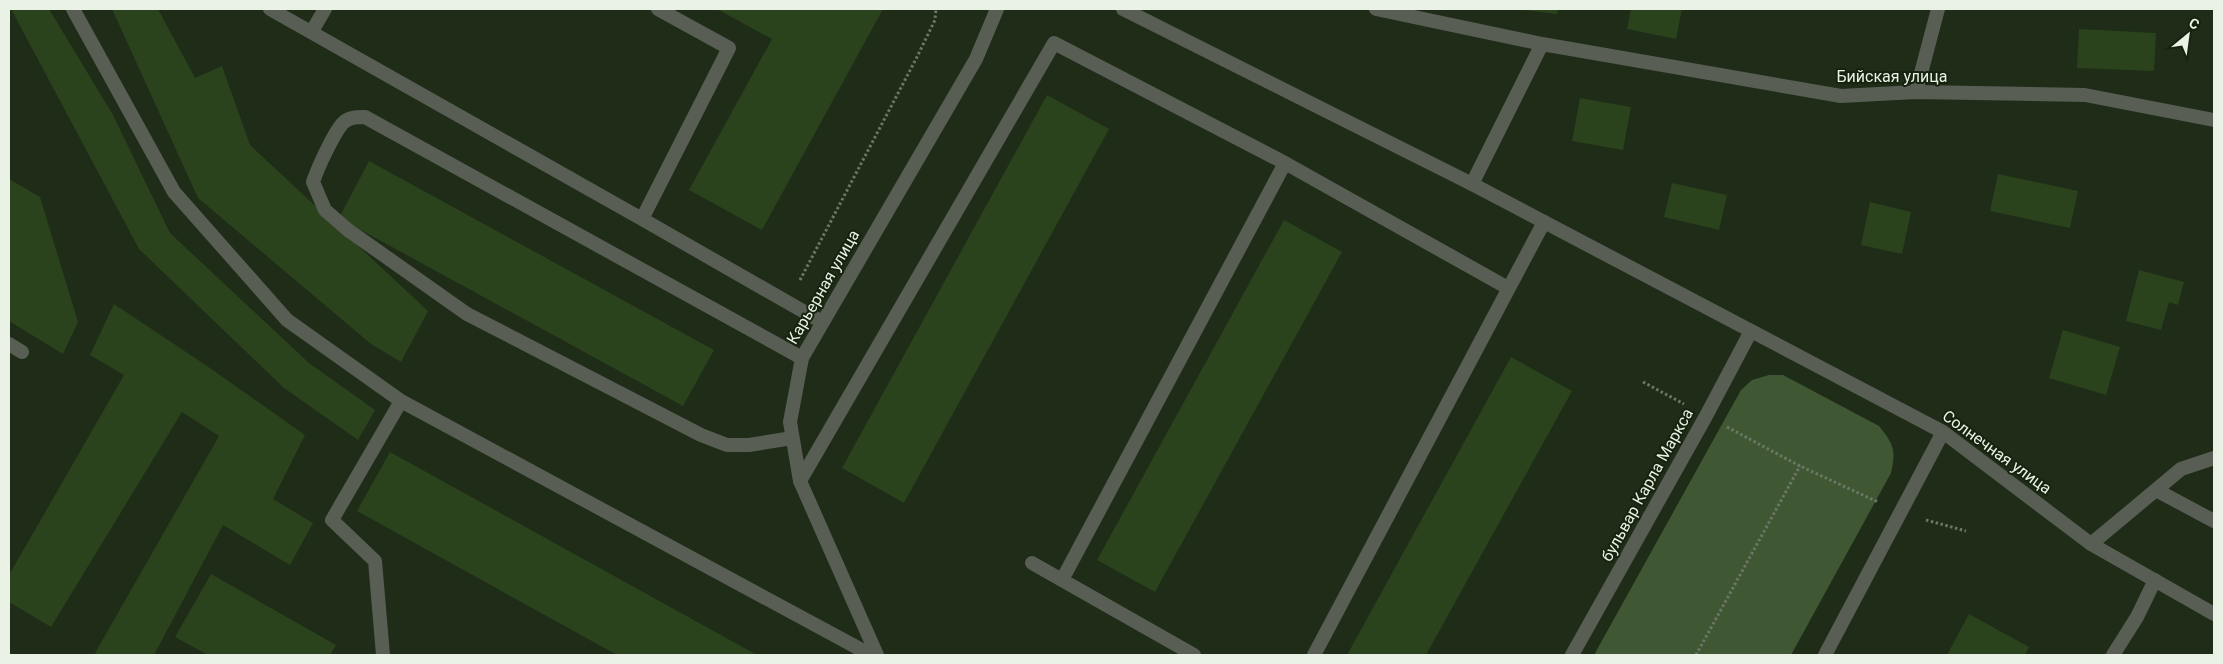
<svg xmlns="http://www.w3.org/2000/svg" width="2223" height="664" font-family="Roboto,sans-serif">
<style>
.green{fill:#405733}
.building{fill:#2a431c}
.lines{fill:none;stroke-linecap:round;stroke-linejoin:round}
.path{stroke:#6c7766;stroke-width:3;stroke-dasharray:2.5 2.5;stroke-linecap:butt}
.service{stroke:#585e54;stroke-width:14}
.minor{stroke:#585e54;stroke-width:14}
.tertiary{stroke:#585e54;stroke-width:14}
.labels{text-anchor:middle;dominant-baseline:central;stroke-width:4;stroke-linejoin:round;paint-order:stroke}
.street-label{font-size:16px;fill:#e9f2e5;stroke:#16230f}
</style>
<rect width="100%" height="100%" fill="#1f2c18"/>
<path class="green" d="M 1769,375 L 1783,375 L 1879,426 C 1894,444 1896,451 1891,473 L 1791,655 L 1594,655 L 1741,390 L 1752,380 Z"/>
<path class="building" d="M 11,9 L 49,9 L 113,115 L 170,233 L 309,363 L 375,410 L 358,440 L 284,388 L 139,249 Z
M 112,9 L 158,9 L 195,78 L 222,66 L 250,145 L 428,311 L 401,362 L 371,344 L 198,198 Z
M 717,9 L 883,9 L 762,230 L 689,190 L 772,39 Z
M 1519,9 L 1558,9 L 1557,14 Z
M 1631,9 L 1682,9 L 1676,39 L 1627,29 Z
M 2079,29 L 2156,33 L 2154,71 L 2077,68 Z
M 1047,95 L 1109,129 L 904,503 L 842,468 Z
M 1580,98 L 1631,107 L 1623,150 L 1572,141 Z
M 369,161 L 714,350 L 683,406 L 339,218 Z
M 1998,174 L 2078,191 L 2070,228 L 1990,211 Z
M 9,179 L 40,197 L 78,322 L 63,354 L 9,321 Z
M 1672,183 L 1727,195 L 1719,230 L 1664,217 Z
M 1870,202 L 1911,212 L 1902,254 L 1861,245 Z
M 1284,220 L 1342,252 L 1155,592 L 1097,560 Z
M 2139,270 L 2184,282 L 2178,305 L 2169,302 L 2161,330 L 2126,321 Z
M 114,304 L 207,366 L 305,435 L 273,499 L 313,523 L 290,565 L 223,525 L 154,655 L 99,655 L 95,653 L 219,436 L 182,412 L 51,627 L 9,602 L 9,575 L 124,375 L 90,355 Z
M 2063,330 L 2120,347 L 2106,395 L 2049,378 Z
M 1511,357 L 1572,391 L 1426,655 L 1347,655 Z
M 390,452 L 757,655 L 617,655 L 357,511 Z
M 211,574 L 336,645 L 330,655 L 208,655 L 175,637 Z
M 1969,614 L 2029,647 L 2025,655 L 1947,655 Z"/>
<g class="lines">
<path class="path" d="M 800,280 L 916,59 L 935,20 L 936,9
M 1643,382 L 1684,404
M 1727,427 L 1800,466 L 1878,502
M 1926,520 L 1966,531
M 1696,655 L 1800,466"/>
<path class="service" d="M 73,9 L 174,192 L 287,320 L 401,401
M 270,9 L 642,219 L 729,48 L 658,9
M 1376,9 L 1542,44 L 1841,96 L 1916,92 L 2085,95 L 2214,120
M 312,31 L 325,9
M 1916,92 L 1938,9
M 1472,184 L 1542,44
M 642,219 L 822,322
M 9,344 L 22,352
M 792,438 L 749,445 L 727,445 L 701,435 L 467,314 L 348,230 L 325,210 L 313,182 C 318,167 333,135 342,124 C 348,117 357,117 365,117 L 802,358
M 800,481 L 1054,43 L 1285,163 L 1508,288
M 2156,490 L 2214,521
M 2091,544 L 2181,469 L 2214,458
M 1032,563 L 1194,655
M 1062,580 L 1285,163
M 383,655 L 375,561 L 332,520 L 401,401 L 871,655
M 1314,655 L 1544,222
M 2113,655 L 2137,617 L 2155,580"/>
<path class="minor" d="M 877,655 L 800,481 L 790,422 L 802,358 L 976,59 L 997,9"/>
<path class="tertiary" d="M 1123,9 L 1472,184 L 1943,432 L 2091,544 L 2214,614
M 1572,655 L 1706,416 L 1751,331
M 1825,655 L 1943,432"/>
</g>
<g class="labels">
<g class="street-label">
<text x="1892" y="76">Бийская улица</text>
<text transform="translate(823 287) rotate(-60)">Карьерная улица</text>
<text transform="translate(1997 452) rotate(36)">Солнечная улица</text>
<text transform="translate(1647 485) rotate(-61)">бульвар Карла Маркса</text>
</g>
</g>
<rect width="2223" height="664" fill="none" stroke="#e9f2e5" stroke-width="20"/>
<g transform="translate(2188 35) rotate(29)" stroke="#16230f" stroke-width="4" paint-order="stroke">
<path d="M0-4L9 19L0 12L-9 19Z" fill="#e9f2e5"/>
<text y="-8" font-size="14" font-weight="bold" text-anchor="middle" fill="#e9f2e5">С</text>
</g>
</svg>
